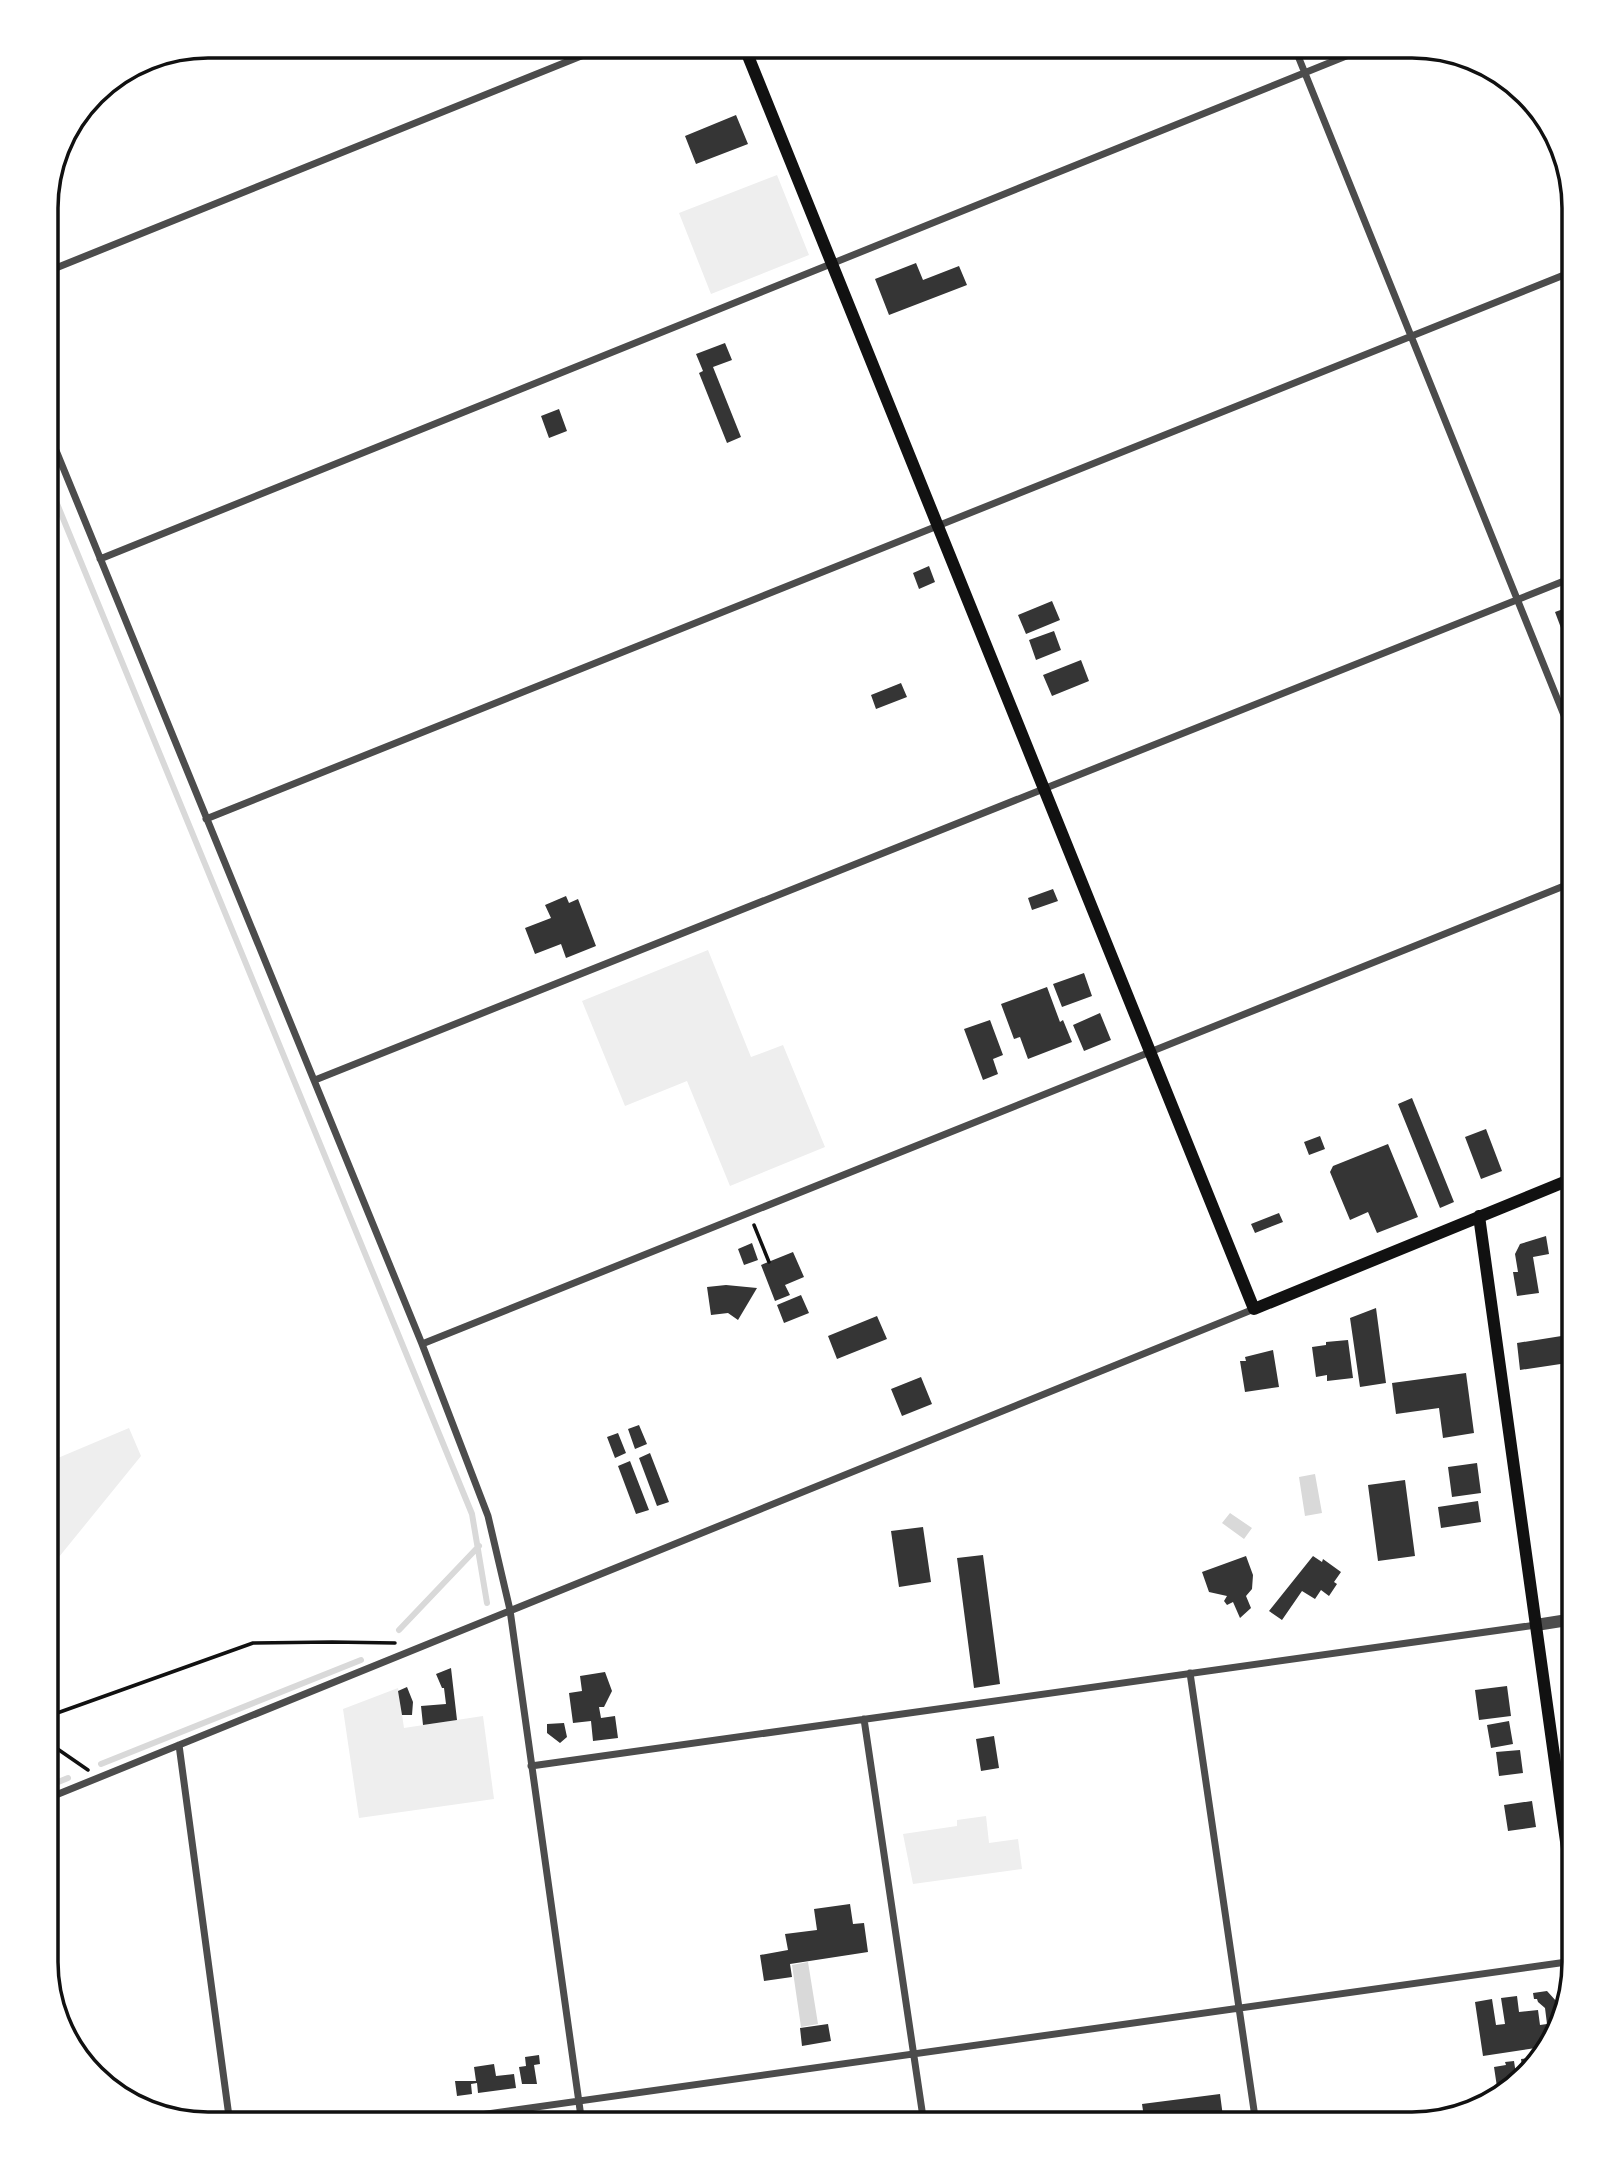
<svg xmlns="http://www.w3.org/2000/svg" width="1620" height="2170" font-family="Georgia,serif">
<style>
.green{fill:#eee}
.water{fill:#d9d9d9}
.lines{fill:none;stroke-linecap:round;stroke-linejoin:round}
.stream{stroke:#d9d9d9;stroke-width:6}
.building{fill:#353535}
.path{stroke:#111;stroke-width:3.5}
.minor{stroke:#4c4c4c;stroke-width:7}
.tertiary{stroke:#4c4c4c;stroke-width:12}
.secondary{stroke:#111;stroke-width:12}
.rim{fill:none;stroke:#111;stroke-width:3.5}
</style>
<rect width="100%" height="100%" fill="#fff"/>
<path class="green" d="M 777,175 L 809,255 L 711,294 L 679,213 Z
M 708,950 L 751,1057 L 783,1045 L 825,1147 L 730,1186 L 687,1081 L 625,1106 L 582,1001 Z
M 129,1428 L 141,1456 L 46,1573 L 46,1463 Z
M 398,1688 L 404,1728 L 483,1716 L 494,1799 L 359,1818 L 343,1709 Z
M 986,1816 L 989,1843 L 1018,1839 L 1022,1869 L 913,1884 L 903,1834 L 957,1826 L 957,1820 Z"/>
<path class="water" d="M 1315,1474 L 1322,1513 L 1305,1516 L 1299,1477 Z
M 1230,1513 L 1252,1528 L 1244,1539 L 1222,1523 Z
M 808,1962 L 818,2024 L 801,2027 L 792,1965 Z"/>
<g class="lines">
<path class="stream" d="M 46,477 L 472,1514 L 487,1603
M 399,1630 L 479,1546
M 101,1764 L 361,1660
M 46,1787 L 68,1778"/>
</g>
<path class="building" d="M 736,115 L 748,144 L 696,164 L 685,136 Z
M 916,263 L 923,280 L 959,266 L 967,285 L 889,315 L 875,279 Z
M 725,343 L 732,360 L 713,367 L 741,437 L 727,443 L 699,373 L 703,371 L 696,354 Z
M 559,409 L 567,431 L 549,438 L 541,416 Z
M 929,566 L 935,582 L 919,589 L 913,573 Z
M 1052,601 L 1060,620 L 1026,634 L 1018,615 Z
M 1574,605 L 1574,641 L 1567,644 L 1555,612 Z
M 1054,631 L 1061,650 L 1036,660 L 1029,640 Z
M 1081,660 L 1089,681 L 1052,696 L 1043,675 Z
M 901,683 L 907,697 L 876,709 L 871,695 Z
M 1053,889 L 1058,901 L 1032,910 L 1028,898 Z
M 566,896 L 569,903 L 578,899 L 596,946 L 566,958 L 561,944 L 535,954 L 525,928 L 551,918 L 545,905 Z
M 1084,973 L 1092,996 L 1062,1007 L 1053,984 Z
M 1047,987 L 1060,1022 L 1063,1020 L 1072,1042 L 1028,1059 L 1020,1037 L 1014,1039 L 1001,1004 Z
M 1100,1013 L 1111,1040 L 1084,1051 L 1073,1025 Z
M 990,1020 L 1003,1055 L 993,1059 L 998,1074 L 983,1080 L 964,1029 Z
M 1412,1098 L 1454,1202 L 1440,1208 L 1398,1104 Z
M 1486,1129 L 1502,1171 L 1481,1179 L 1465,1137 Z
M 1320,1136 L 1325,1149 L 1309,1155 L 1304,1142 Z
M 1388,1144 L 1418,1217 L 1377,1233 L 1368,1212 L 1350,1220 L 1330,1172 L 1333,1166 Z
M 1279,1213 L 1283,1222 L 1255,1233 L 1251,1224 Z
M 1546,1236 L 1549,1254 L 1533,1257 L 1539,1293 L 1517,1296 L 1513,1272 L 1518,1272 L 1515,1254 L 1520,1244 Z
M 752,1243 L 758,1260 L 744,1265 L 738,1249 Z
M 793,1252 L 804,1277 L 785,1285 L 790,1295 L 775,1301 L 761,1265 Z
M 726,1285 L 757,1288 L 738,1320 L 728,1313 L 711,1315 L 707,1287 Z
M 801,1295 L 809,1313 L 784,1323 L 777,1305 Z
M 1376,1308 L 1386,1383 L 1360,1387 L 1350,1318 Z
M 877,1316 L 887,1339 L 837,1359 L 828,1336 Z
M 1574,1334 L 1574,1362 L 1520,1370 L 1517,1343 Z
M 1348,1340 L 1353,1378 L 1327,1381 L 1327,1375 L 1316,1377 L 1312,1347 L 1326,1345 L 1326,1342 Z
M 1273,1350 L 1279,1387 L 1245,1392 L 1240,1361 L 1246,1361 L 1245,1357 Z
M 1466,1373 L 1474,1433 L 1443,1438 L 1439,1408 L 1396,1414 L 1392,1383 Z
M 921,1377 L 932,1404 L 902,1416 L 891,1389 Z
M 639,1425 L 647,1444 L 635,1449 L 628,1429 Z
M 618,1433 L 626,1453 L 615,1458 L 607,1437 Z
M 650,1453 L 669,1502 L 657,1506 L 639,1458 Z
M 630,1461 L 649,1510 L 636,1514 L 618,1466 Z
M 1477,1463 L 1481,1493 L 1452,1497 L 1448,1467 Z
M 1405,1480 L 1415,1556 L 1378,1561 L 1368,1485 Z
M 1478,1501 L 1481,1522 L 1441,1528 L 1438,1507 Z
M 923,1527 L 931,1582 L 899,1587 L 891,1531 Z
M 983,1555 L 1000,1684 L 974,1688 L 957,1558 Z
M 1246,1556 L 1253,1575 L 1252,1589 L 1246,1596 L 1251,1608 L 1240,1618 L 1233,1602 L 1227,1605 L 1224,1601 L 1227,1596 L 1209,1592 L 1202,1572 Z
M 1313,1556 L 1322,1562 L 1323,1559 L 1341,1572 L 1334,1582 L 1337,1584 L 1329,1596 L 1321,1590 L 1315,1599 L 1302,1591 L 1282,1620 L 1269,1611 Z
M 1574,1572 L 1574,1581 L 1565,1583 L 1563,1574 Z
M 451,1668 L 457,1720 L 423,1725 L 421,1706 L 446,1704 L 444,1688 L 442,1688 L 436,1674 Z
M 605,1672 L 612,1691 L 604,1707 L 599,1707 L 601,1718 L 615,1716 L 618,1738 L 593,1741 L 591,1721 L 573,1723 L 569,1693 L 582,1691 L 580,1676 Z
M 1507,1686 L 1511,1716 L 1479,1720 L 1475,1690 Z
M 407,1687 L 413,1702 L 412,1715 L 402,1715 L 398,1691 Z
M 1574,1705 L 1574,1735 L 1573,1735 L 1569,1706 Z
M 1509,1721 L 1513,1744 L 1491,1748 L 1487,1725 Z
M 564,1723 L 567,1737 L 560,1743 L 547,1733 L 547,1724 Z
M 994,1736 L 999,1768 L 981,1771 L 976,1739 Z
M 1520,1750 L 1523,1773 L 1499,1776 L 1496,1752 Z
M 1532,1801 L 1536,1827 L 1508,1831 L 1504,1805 Z
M 850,1904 L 853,1924 L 864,1923 L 868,1952 L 790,1964 L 792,1977 L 764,1981 L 760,1955 L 788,1950 L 785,1934 L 817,1930 L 814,1909 Z
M 1547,1991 L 1557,2002 L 1559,2019 L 1553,2043 L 1549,2046 L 1483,2056 L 1475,2002 L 1492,1999 L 1496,2025 L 1505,2024 L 1501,1998 L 1517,1996 L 1519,2012 L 1538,2010 L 1540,2025 L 1547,2024 L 1545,2008 L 1538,2002 L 1537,1999 L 1534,1999 L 1533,1993 Z
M 828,2024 L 831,2041 L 802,2046 L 800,2028 Z
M 539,2055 L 540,2064 L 534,2065 L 537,2084 L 522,2084 L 519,2067 L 526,2066 L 525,2057 Z
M 1529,2058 L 1529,2061 L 1537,2060 L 1523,2074 L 1521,2059 Z
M 1514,2061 L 1517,2081 L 1514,2084 L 1497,2087 L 1494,2067 L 1506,2065 L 1505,2062 Z
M 494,2064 L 496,2076 L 514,2074 L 516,2088 L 478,2093 L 477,2083 L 471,2084 L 472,2094 L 457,2096 L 455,2081 L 476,2081 L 474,2067 Z
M 1220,2094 L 1224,2124 L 1145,2124 L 1142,2104 Z"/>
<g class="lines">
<path class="path" d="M 754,1225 L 769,1262
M 46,1717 L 253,1643 L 332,1642 L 395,1643
M 46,1741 L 88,1770"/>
<path class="minor" d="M 1294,46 L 1574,740
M 46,272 L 606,46
M 46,426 L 422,1344 L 488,1516 L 510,1610 L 582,2124
M 100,559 L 1371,46
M 206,819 L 1574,271
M 315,1080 L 1574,577
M 422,1344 L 1574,882
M 1190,1673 L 1256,2124
M 864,1719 L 924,2124
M 179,1745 L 230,2124
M 531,1766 L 1536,1625
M 46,1799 L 1254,1309
M 416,2124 L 1574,1961"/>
<path class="tertiary" d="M 1536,1625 L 1574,1619"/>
<path class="secondary" d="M 744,46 L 1254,1309 L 1574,1178
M 1479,1216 L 1574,1899"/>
</g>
<path d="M0 0H1620V2170H0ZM208 58H1412A150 150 0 0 1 1562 208V1962A150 150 0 0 1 1412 2112H208A150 150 0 0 1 58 1962V208A150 150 0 0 1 208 58Z" fill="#fff" fill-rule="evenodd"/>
<path class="rim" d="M208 58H1412A150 150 0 0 1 1562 208V1962A150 150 0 0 1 1412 2112H208A150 150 0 0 1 58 1962V208A150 150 0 0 1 208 58Z"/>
</svg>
